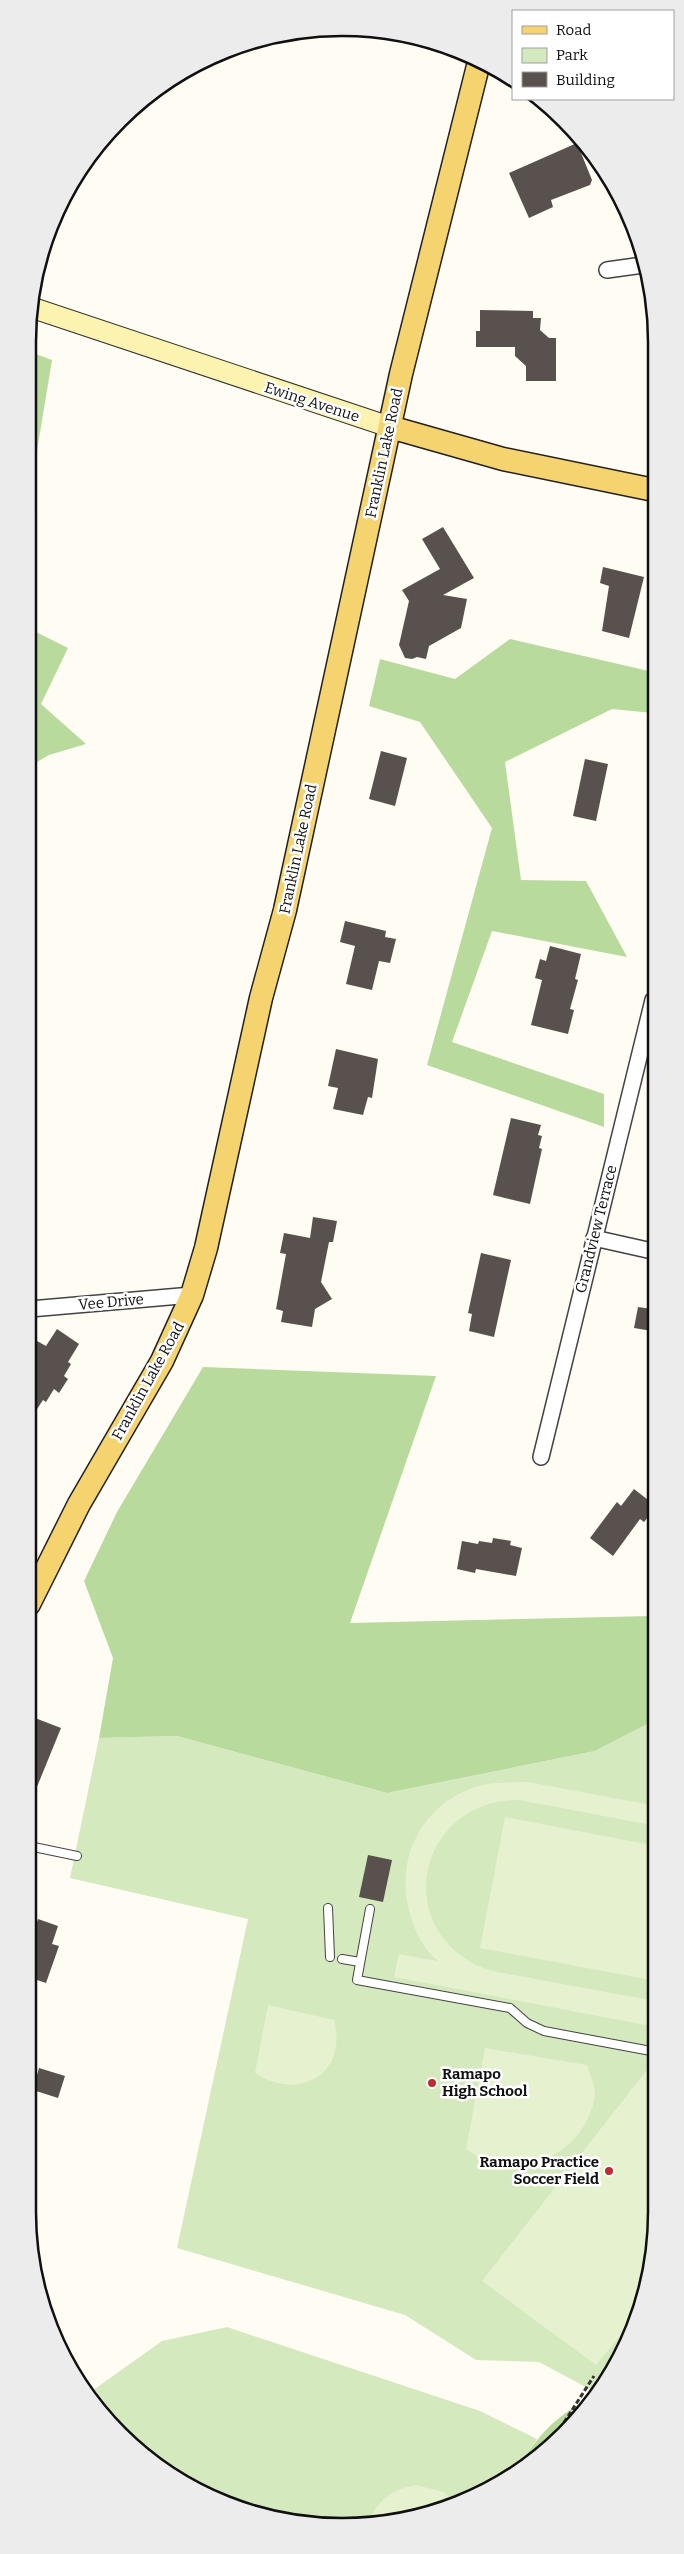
<svg xmlns="http://www.w3.org/2000/svg" width="684" height="2554" font-family="Bitter,serif">
<style>
.green{fill:#d5e9be}
.forest{fill:#b9da9d}
.pitch{fill:#e5f1cf}
.building{fill:#59514d}
.lines{fill:none;stroke-linecap:round;stroke-linejoin:round}
.lane-casing{stroke:#434343;stroke-width:10}
.street-casing{stroke:#434343;stroke-width:18}
.secondary-casing{stroke:#323232;stroke-width:22}
.primary-casing{stroke:#212121;stroke-width:25}
.path{stroke:#323232;stroke-width:3;stroke-dasharray:5 2.5;stroke-linecap:butt}
.lane{stroke:#fff;stroke-width:8}
.street{stroke:#fff;stroke-width:15}
.secondary{stroke:#fdf3b1;stroke-width:20}
.primary{stroke:#f5d36e;stroke-width:22}
.poi-dot{fill:#be2b33;stroke:#fff;stroke-width:2}
.labels{text-anchor:middle;dominant-baseline:central;stroke-width:5;stroke-linejoin:round;paint-order:stroke}
.street-label{font-size:15px;fill:#101010;stroke:#fff}
.poi-label{font-size:15px;font-weight:bold;fill:#101010;stroke:#fff;text-anchor:start}
.rim{fill:none;stroke:#101010;stroke-width:2.5}
</style>
<rect width="100%" height="100%" fill="#fffcf4"/>
<path class="green" d="M 651,1722 L 651,2273 L 614,2369 L 595,2392 L 539,2362 L 476,2360 L 405,2315 L 177,2248 L 248,1919 L 70,1878 L 99,1738 L 177,1736 L 387,1793 L 595,1751 Z
M 227,2327 L 480,2411 L 537,2439 L 516,2470 L 424,2516 L 321,2526 L 203,2494 L 106,2420 L 89,2393 L 162,2341 Z"/>
<path class="forest" d="M 33,353 L 52,360 L 33,475 Z
M 32,630 L 68,648 L 41,704 L 86,744 L 49,755 L 32,765 Z
M 510,639 L 653,672 L 653,713 L 612,709 L 505,762 L 521,880 L 586,881 L 627,957 L 492,931 L 452,1042 L 604,1094 L 604,1127 L 427,1065 L 492,828 L 420,722 L 369,706 L 380,659 L 455,679 Z
M 203,1367 L 436,1376 L 350,1623 L 652,1616 L 651,1722 L 595,1751 L 387,1793 L 177,1736 L 99,1738 L 113,1658 L 84,1581 L 117,1512 Z
M 589,2398 L 533,2462 L 516,2470 C 540,2434 551,2420 589,2398 Z"/>
<path class="pitch" d="M 528,1782 L 651,1805 L 651,1825 L 519,1800 C 428,1798 390,1912 469,1961 C 488,1973 513,1974 535,1979 C 573,1986 612,1993 651,2000 L 651,2026 L 394,1977 L 399,1954 L 438,1961 C 420,1946 411,1923 407,1901 C 399,1852 424,1806 472,1788 C 489,1782 510,1782 528,1782 Z
M 505,1817 L 651,1845 L 651,1980 L 480,1948 Z
M 268,2005 L 334,2020 C 348,2074 300,2102 255,2073 Z
M 485,2048 L 587,2065 C 590,2074 595,2085 595,2095 C 595,2103 590,2113 587,2120 C 565,2165 505,2180 466,2149 Z
M 649,2067 L 651,2069 L 651,2273 L 633,2320 L 596,2365 L 482,2281 Z
M 416,2485 L 444,2492 L 453,2501 L 424,2516 L 369,2521 C 379,2499 392,2489 416,2485 Z"/>
<path class="building" d="M 577,143 L 592,180 L 590,185 L 551,200 L 553,207 L 529,218 L 509,173 Z
M 480,310 L 533,311 L 533,318 L 541,318 L 540,330 L 549,338 L 556,338 L 556,381 L 526,381 L 526,366 L 515,356 L 515,347 L 476,347 L 476,331 L 480,331 Z
M 443,527 L 474,578 L 443,595 L 467,599 L 461,628 L 429,646 L 426,659 L 417,657 L 412,659 L 405,658 L 399,645 L 409,601 L 402,590 L 440,569 L 422,539 Z
M 603,567 L 644,577 L 629,638 L 602,631 L 609,586 L 600,583 Z
M 381,751 L 407,758 L 395,806 L 369,799 Z
M 585,759 L 608,764 L 596,821 L 573,816 Z
M 345,921 L 386,931 L 385,937 L 396,939 L 390,963 L 379,961 L 372,990 L 346,984 L 355,946 L 340,942 Z
M 550,946 L 581,954 L 575,979 L 578,980 L 570,1009 L 574,1010 L 568,1034 L 531,1025 L 542,980 L 535,978 L 540,959 L 546,961 Z
M 336,1049 L 378,1059 L 372,1098 L 368,1097 L 363,1115 L 333,1109 L 338,1088 L 328,1086 Z
M 511,1118 L 541,1125 L 538,1135 L 542,1136 L 539,1148 L 542,1149 L 530,1204 L 493,1195 Z
M 313,1217 L 337,1221 L 333,1242 L 329,1242 L 321,1282 L 332,1299 L 315,1309 L 312,1327 L 281,1322 L 283,1311 L 276,1309 L 286,1254 L 280,1253 L 284,1233 L 310,1238 Z
M 481,1253 L 511,1260 L 494,1337 L 469,1331 L 472,1314 L 468,1313 Z
M 638,1307 L 652,1309 L 652,1331 L 634,1328 Z
M 57,1329 L 79,1344 L 68,1362 L 71,1364 L 64,1376 L 68,1379 L 59,1393 L 54,1389 L 46,1402 L 43,1400 L 30,1420 L 30,1353 L 37,1341 L 46,1346 Z
M 634,1489 L 652,1503 L 652,1512 L 644,1522 L 640,1519 L 613,1556 L 590,1538 L 617,1502 L 621,1506 Z
M 493,1538 L 511,1541 L 510,1545 L 522,1548 L 516,1576 L 476,1569 L 475,1573 L 457,1569 L 462,1541 L 478,1544 L 479,1541 L 492,1543 Z
M 35,1718 L 61,1728 L 30,1804 L 29,1733 Z
M 368,1855 L 392,1860 L 383,1902 L 359,1897 Z
M 38,1919 L 58,1926 L 52,1944 L 59,1946 L 46,1983 L 28,1977 L 28,1935 L 32,1936 Z
M 39,2068 L 65,2076 L 58,2098 L 33,2090 Z"/>
<g class="lines">
<defs>
<path id="lane" d="M 29,1846 L 77,1856
M 328,1908 L 330,1957
M 370,1909 L 357,1980 L 510,2008 L 527,2023 L 544,2031 L 651,2051
M 342,1959 L 360,1962"/>
<path id="street" d="M 607,270 L 643,265
M 594,1238 L 652,1251
M 30,1309 L 192,1295
M 541,1457 L 653,1000"/>
<path id="secondary" d="M 33,308 L 390,427"/>
<path id="primary" d="M 390,427 L 503,459 L 654,490
M 29,1604 L 79,1504 L 162,1361 L 192,1295 L 206,1248 L 261,998 L 285,910 L 401,374 L 479,62"/>
</defs>
<use href="#lane" class="lane-casing"/>
<use href="#street" class="street-casing"/>
<use href="#secondary" class="secondary-casing"/>
<use href="#primary" class="primary-casing"/>
<path class="path" d="M 556,2435 L 594,2376"/>
<use href="#lane" class="lane"/>
<use href="#street" class="street"/>
<use href="#secondary" class="secondary"/>
<use href="#primary" class="primary"/>
</g>
<g class="poi-dot">
<circle cx="432" cy="2083" r="5"/>
<circle cx="609" cy="2171" r="5"/>
</g>
<g class="labels">
<g class="street-label">
<text transform="translate(312 402) rotate(18)">Ewing Avenue</text>
<text transform="translate(384 453) rotate(-78)">Franklin Lake Road</text>
<text transform="translate(298 849) rotate(-78)">Franklin Lake Road</text>
<text transform="translate(596 1229) rotate(-76)">Grandview Terrace</text>
<text transform="translate(111 1302) rotate(-5)">Vee Drive</text>
<text transform="translate(148 1381) rotate(-61)">Franklin Lake Road</text>
</g>
<g class="poi-label">
<text x="442" y="2074">Ramapo<tspan x="442" dy="17">High School</tspan></text>
<text x="599" y="2162" text-anchor="end">Ramapo Practice<tspan x="599" dy="17">Soccer Field</tspan></text>
</g>
</g>
<path d="M0 0H684V2554H0ZM342 36H342A306 306 0 0 1 648 342V2212A306 306 0 0 1 342 2518H342A306 306 0 0 1 36 2212V342A306 306 0 0 1 342 36Z" fill="#ececec" fill-rule="evenodd"/>
<path class="rim" d="M342 36H342A306 306 0 0 1 648 342V2212A306 306 0 0 1 342 2518H342A306 306 0 0 1 36 2212V342A306 306 0 0 1 342 36Z"/>
<rect x="512" y="10" width="162" height="90" fill="#ffffff" stroke="#9f9f9f"/>
<rect x="522" y="26" width="25" height="8" fill="#f5d36e" stroke="#9f9f9f"/>
<text x="556" y="35" font-size="15" fill="#101010">Road</text>
<rect x="522" y="48" width="25" height="15" fill="#d5e9be" stroke="#9f9f9f"/>
<text x="556" y="60" font-size="15" fill="#101010">Park</text>
<rect x="522" y="72" width="25" height="15" fill="#59514d" stroke="#9f9f9f"/>
<text x="556" y="85" font-size="15" fill="#101010">Building</text>
</svg>
